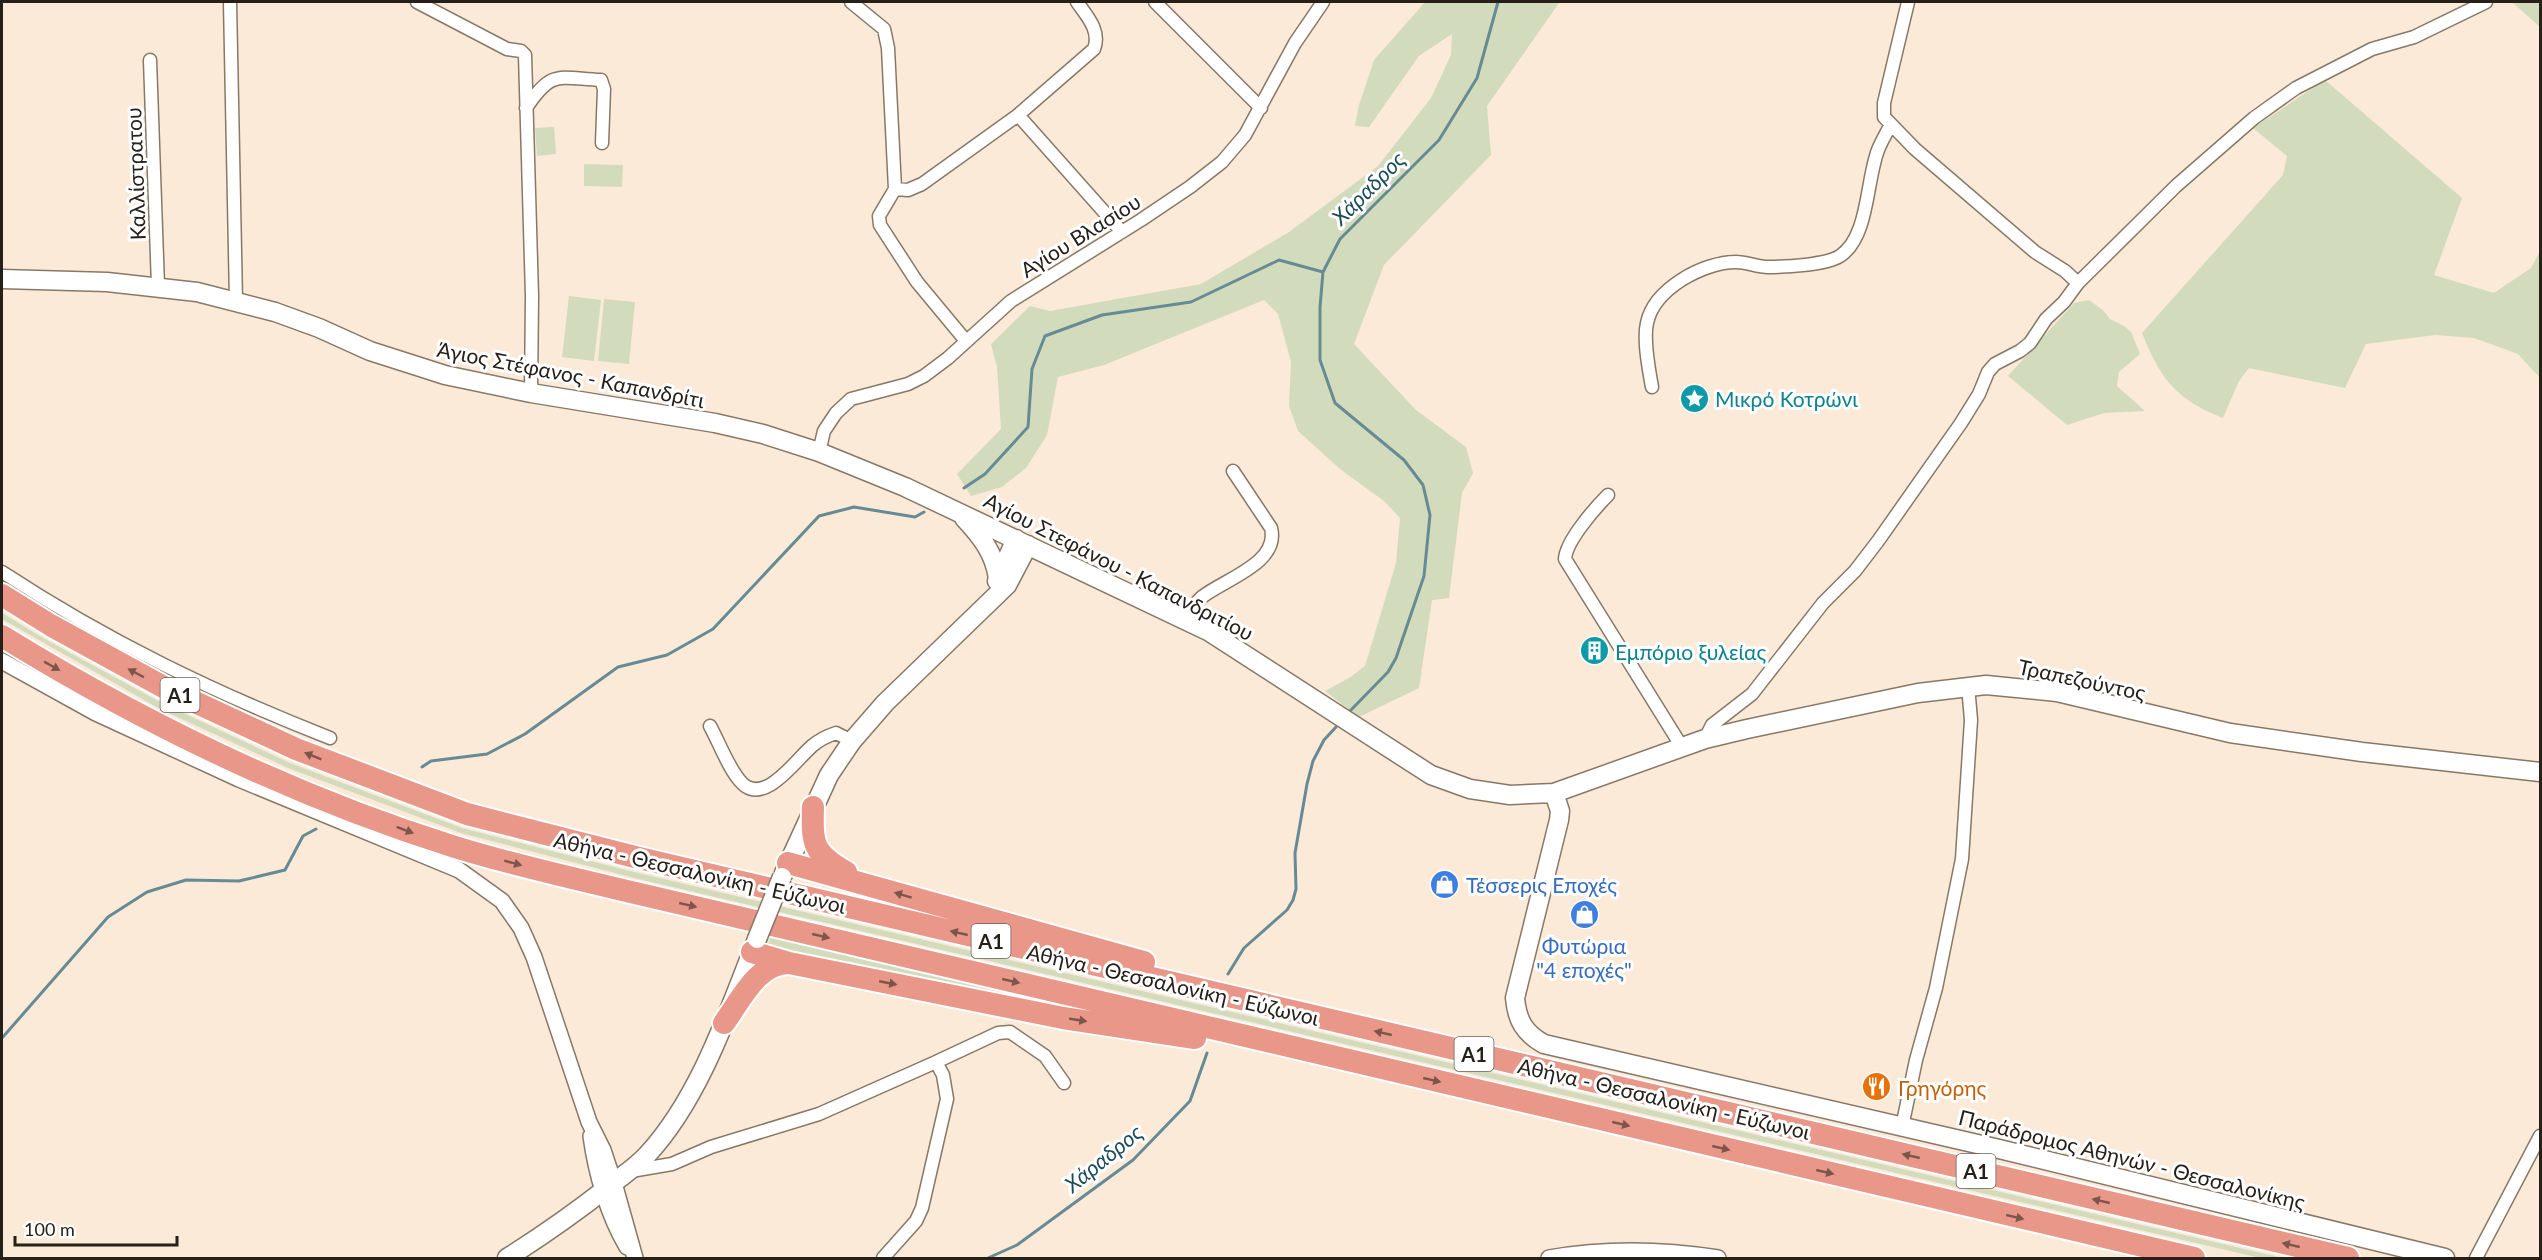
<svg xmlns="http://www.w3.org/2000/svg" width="2542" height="1260" font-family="Lato,sans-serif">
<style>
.green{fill:#d2dcbc}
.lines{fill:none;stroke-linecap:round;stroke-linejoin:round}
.stream{stroke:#668b95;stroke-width:3}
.minor-casing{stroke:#877867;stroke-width:15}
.tertiary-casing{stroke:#877867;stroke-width:18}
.secondary-casing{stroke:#877867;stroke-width:21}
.motorway-casing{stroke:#fff;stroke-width:26}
.minor{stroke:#fff;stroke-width:12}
.tertiary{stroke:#fff;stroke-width:15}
.secondary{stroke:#fff;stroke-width:18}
.motorway{stroke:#e89789;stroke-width:22}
.secondary-bridge-casing{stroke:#877867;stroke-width:21;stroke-linecap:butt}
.secondary-bridge{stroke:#fff;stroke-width:18}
.oneway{fill:#7d564b}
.labels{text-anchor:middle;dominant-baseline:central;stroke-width:6;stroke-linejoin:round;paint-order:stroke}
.shield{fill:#fff;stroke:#67635e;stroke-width:1.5}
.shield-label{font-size:20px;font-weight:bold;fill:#262019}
.street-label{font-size:21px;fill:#262019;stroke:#fff}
.culture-label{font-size:21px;fill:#0d838f;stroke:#fff;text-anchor:start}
.shop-label{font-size:21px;fill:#366cbe;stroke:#fff;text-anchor:start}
.food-label{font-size:21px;fill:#c56008;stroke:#fff;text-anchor:start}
.water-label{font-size:22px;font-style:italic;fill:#1c4c59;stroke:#fff}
</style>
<rect width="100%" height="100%" fill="#fbead7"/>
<path class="green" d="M 1425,2 L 1559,3 L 1487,106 L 1491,155 L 1384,265 L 1354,344 L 1416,410 L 1466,447 L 1473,473 L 1462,493 L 1449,598 L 1432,600 L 1419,688 L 1359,717 L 1325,691 L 1349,678 L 1365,666 L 1396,563 L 1400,518 L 1384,501 L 1340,469 L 1298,431 L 1289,406 L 1291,362 L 1278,314 L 1264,300 L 1104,365 L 1058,377 L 1047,435 L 1026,468 L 1002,487 L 971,496 L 957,474 L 1001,429 L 997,367 L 991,344 L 1030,306 L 1050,311 L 1201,284 L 1289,232 L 1378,166 L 1431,98 L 1451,55 L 1452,34 L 1419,56 L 1369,127 L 1355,126 L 1359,105 L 1374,60 Z
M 2512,2 L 2540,2 L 2540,27 Z
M 2325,80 L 2462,198 L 2434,275 L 2494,293 L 2531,268 L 2540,251 L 2540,378 L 2518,354 L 2474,338 L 2435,335 L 2366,344 L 2345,388 L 2249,368 L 2239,381 L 2223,418 C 2176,400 2160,378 2142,333 L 2283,175 L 2287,156 L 2253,128 Z
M 554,127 L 556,154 L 537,156 L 535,128 Z
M 584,164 L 623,165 L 622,187 L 584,186 Z
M 569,296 L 601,300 L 594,361 L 562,357 Z
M 604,299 L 635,302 L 629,364 L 598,361 Z
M 2089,300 L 2103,310 L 2110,319 L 2124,326 L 2131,332 L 2140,354 L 2119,372 L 2117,386 L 2145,411 L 2104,413 L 2067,425 L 2008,376 L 2074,303 Z
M 2,613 L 45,639 L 162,703 L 290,763 L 462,828 L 634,872 L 2283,1258 L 2260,1258 L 634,878 L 461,833 L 288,768 L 160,709 L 2,619 Z
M 772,933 L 1173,1030 L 775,951 L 767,946 Z"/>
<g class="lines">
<path class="stream" d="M 964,488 L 985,474 L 1028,427 L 1032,369 L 1045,336 L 1102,315 L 1191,302 L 1279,260 L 1323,272
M 1350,711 L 1388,672 L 1396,658 L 1424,576 L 1430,515 L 1423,485 L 1404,460 L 1335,403 L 1320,360 L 1320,307 L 1323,272 L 1340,239 L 1439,140 L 1477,78 L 1498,2
M 422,767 L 431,761 L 487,754 L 525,734 L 618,667 L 667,655 L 713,629 L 819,516 L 854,507 L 915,517 L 924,512
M 1228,974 L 1244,948 L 1287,910 L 1293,900 L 1296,889 L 1295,853 L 1307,784 L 1313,761 L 1324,740 L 1336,727
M 2,1038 L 108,917 L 147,892 L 186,880 L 239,881 L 285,870 L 303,836 L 316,829
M 988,1258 L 1017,1245 L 1133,1160 L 1190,1101 L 1207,1053"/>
<defs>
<path id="minor" d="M 230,2 L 236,301
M 417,2 L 507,49 L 521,51 L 525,55 L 532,296 L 531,393
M 851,2 L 884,29 L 888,48 L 895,189 L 879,216 L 880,225 L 917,282 L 966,341
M 1155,2 L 1261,108
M 1908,2 L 1884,103 L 1884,117 L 1915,149 L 2035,252 L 2065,271 L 2078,283
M 150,60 L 158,286
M 526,108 C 552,69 558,78 601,80 L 604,89 L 602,143
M 1018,115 L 1122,232
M 895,189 L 908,190 L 922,184 L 1018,115 L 1094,49 C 1101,31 1087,16 1077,2
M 1652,387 C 1649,370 1643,340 1647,323 C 1654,289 1703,262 1736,262 C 1747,262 1757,267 1768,267 C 1785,267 1826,265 1840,256 C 1869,237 1866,181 1878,150 C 1881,142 1886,134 1890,126
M 819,452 L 824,431 L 836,413 L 851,399 L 908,384 L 924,376 L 948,358 L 1011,301 L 1141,220 L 1190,187 L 1222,162 L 1245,135 L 1295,43 L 1323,2
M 1608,495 C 1595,508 1566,541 1565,559 L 1682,747
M 2,572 C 107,641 213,692 330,738
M 1184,619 C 1189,612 1195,603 1202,597 C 1225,579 1280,563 1271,528 L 1233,471
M 710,726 C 719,742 729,770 742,783 C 764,806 796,760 812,746 C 819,740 827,736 836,733 L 852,741
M 1705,739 L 1712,725 L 1752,694 L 1823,603 L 1855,571 L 1878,541 L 1961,423 L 1979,394 L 1988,372 L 1995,364 L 2020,351 L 2030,343 L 2046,319 L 2064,302 L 2078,283 L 2176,186 L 2254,118 L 2296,88 L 2372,49 L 2414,37 L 2486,2
M 936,1062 L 998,1033 L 1010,1032 L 1045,1056 L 1064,1083
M 1902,1127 L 1916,1060 L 1936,988 L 1962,859 L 1971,720 L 1968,686
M 631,1171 L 672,1164 L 711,1147 L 819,1114 L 936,1062 L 943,1075 L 947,1099 L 922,1208 L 916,1221 L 883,1258
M 2476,1258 L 2540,1136"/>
<path id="tertiary" d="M 2,661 L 96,713 L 239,779 L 459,870 L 502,901 L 521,928 L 534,957 L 589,1122 L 603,1150 L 614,1183 L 635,1258
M 591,1136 C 596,1173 608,1215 627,1247
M 1549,1258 C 1606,1248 1661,1249 1718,1258"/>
<path id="secondary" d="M 2,279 L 107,282 L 197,292 L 275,312 L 319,328 L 370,351 L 445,375 L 531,393 L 715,423 L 763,434 L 819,452 L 905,487 L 1208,631 L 1431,775 L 1470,789 L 1510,795 L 1554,793 L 1705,739 L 1747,729 L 1918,693 L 1986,685 L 2057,692 L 2230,733 L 2362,752 L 2540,772
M 964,518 C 981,536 995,554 998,579
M 997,581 L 1016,539
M 1554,793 L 1560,811 L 1559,820 L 1515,998 C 1517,1020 1524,1033 1544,1044 L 1999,1149 L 2445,1258
M 784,873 L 829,775 L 852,741 L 885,703 L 1007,585 L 1028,545
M 507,1258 C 542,1236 576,1212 608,1187 C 622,1176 636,1167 647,1155 C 700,1098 729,1010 757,939"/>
<path id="motorway" d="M 2,595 L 52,626 L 169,690 L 296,749 L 467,814 L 639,858 L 2348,1258
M 2,636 C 142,722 298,798 455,847 C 513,865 572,878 631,892 L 2194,1258
M 813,807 C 812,843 812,853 846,872
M 788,863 L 1144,962
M 752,952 L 789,963 L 1063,1018 L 1195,1038
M 724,1023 C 741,1000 757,963 789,963"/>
</defs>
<use href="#minor" class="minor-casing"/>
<use href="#tertiary" class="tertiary-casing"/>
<use href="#secondary" class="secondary-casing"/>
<use href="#motorway" class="motorway-casing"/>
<use href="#minor" class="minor"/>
<use href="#tertiary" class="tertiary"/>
<use href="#secondary" class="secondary"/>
<use href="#motorway" class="motorway"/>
<defs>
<path id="secondary-bridge" d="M 757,939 L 782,877"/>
</defs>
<use href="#secondary-bridge" class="secondary-bridge-casing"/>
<use href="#secondary-bridge" class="secondary-bridge"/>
</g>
<defs><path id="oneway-solid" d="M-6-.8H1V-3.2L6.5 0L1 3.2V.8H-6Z" transform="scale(1.5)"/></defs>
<g class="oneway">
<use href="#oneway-solid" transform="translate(52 666) rotate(29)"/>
<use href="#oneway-solid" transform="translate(136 673) rotate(-152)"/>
<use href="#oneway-solid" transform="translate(313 756) rotate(-158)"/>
<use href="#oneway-solid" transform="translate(405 830) rotate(21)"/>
<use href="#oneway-solid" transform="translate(513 863) rotate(15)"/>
<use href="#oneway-solid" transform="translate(903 895) rotate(-163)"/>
<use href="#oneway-solid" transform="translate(688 905) rotate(13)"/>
<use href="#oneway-solid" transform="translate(959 933) rotate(-167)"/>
<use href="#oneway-solid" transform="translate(821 936) rotate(13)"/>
<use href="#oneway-solid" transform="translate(1011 981) rotate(13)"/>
<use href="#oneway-solid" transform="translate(888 983) rotate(11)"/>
<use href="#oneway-solid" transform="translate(1078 1020) rotate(9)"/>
<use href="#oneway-solid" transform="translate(1383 1033) rotate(-167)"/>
<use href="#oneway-solid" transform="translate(1432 1080) rotate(13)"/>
<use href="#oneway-solid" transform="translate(1621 1124) rotate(13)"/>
<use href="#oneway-solid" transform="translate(1721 1148) rotate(13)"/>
<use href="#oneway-solid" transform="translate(1911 1156) rotate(-167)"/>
<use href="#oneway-solid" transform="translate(1825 1172) rotate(13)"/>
<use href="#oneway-solid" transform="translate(2101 1201) rotate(-167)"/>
<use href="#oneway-solid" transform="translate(2015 1217) rotate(13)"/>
<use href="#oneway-solid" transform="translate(2291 1245) rotate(-167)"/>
</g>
<defs>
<symbol id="sight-disc" viewBox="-11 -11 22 22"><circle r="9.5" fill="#0f9aa8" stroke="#fff"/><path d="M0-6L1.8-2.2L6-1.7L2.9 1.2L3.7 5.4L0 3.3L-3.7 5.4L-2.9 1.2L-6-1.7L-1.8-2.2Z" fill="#fff"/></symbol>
<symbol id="building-disc" viewBox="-11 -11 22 22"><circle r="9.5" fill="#0f9aa8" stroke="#fff"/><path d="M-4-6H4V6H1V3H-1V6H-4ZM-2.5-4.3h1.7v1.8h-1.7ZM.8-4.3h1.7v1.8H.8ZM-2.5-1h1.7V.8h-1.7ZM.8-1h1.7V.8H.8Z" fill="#fff"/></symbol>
<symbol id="shop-disc" viewBox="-11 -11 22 22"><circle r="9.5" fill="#3f7fe0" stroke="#fff"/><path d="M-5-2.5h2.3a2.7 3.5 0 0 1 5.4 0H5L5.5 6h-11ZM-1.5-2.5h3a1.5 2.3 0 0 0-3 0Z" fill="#fff"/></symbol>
<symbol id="restaurant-disc" viewBox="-11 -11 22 22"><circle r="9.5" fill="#e8710a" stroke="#fff"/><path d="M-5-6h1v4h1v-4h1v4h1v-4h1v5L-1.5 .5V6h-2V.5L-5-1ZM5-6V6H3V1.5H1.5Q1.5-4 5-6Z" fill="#fff"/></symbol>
</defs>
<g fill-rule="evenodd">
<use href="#sight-disc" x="1678" y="382" width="33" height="33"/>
<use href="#building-disc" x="1578" y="634" width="33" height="33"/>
<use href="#shop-disc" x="1428" y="868" width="33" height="33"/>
<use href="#shop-disc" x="1568" y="898" width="33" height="33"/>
<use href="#restaurant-disc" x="1860" y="1070" width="33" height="33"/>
</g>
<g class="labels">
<g class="shield">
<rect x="160.5" y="678" width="39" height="34" rx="4.5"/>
<rect x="971.5" y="924" width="39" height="34" rx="4.5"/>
<rect x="1454.5" y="1037" width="39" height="34" rx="4.5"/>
<rect x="1956.5" y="1154" width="39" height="34" rx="4.5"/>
</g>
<g class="shield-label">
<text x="180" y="695">Α1</text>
<text x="991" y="941">Α1</text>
<text x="1474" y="1054">Α1</text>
<text x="1976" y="1171">Α1</text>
</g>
<g class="street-label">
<text transform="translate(135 174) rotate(-92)">Καλλίστρατου</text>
<text transform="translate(1080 235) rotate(-32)">Αγίου Βλασίου</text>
<text transform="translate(571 374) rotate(11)">Άγιος Στέφανος - Καπανδρίτι</text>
<text transform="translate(1119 566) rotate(27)">Αγίου Στεφάνου - Καπανδριτίου</text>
<text transform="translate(2082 679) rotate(12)">Τραπεζούντος</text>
<text transform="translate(700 872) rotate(13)">Αθήνα - Θεσσαλονίκη - Εύζωνοι</text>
<text transform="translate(1173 984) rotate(13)">Αθήνα - Θεσσαλονίκη - Εύζωνοι</text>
<text transform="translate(1664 1098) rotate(13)">Αθήνα - Θεσσαλονίκη - Εύζωνοι</text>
<text transform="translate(2132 1159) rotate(14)">Παράδρομος Αθηνών - Θεσσαλονίκης</text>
</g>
<g class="culture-label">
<text x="1715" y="398">Μικρό Κοτρώνι</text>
<text x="1615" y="651">Εμπόριο ξυλείας</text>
</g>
<g class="shop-label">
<text x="1466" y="884">Τέσσερις Εποχές</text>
<text x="1584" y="945" text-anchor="middle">Φυτώρια<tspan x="1584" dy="24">"4 εποχές"</tspan></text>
</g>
<g class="food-label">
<text x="1898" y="1087">Γρηγόρης</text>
</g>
<g class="water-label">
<text transform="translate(1368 188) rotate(-45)">Χάραδρος</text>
<text transform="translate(1103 1158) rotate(-39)">Χάραδρος</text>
</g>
</g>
<rect width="2542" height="1260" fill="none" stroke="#262019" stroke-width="6"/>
<path d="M15 1236v9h162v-9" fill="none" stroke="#262019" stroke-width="3"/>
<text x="24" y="1236" font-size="18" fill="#262019" stroke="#ffffff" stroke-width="4.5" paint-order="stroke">100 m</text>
</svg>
